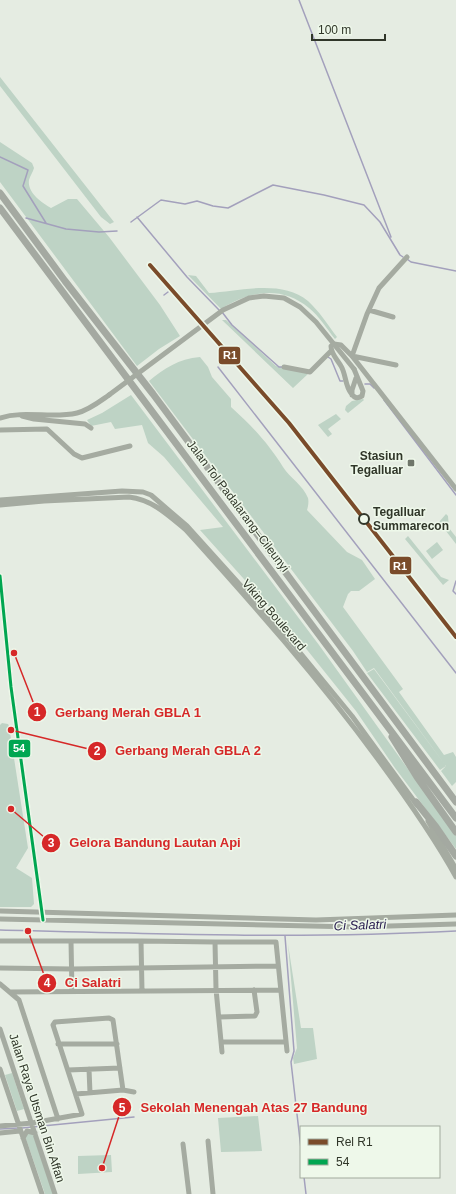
<svg xmlns="http://www.w3.org/2000/svg" width="456" height="1194" font-family="Helvetica,sans-serif">
<style>
.green{fill:#bed3c5}
.lines{fill:none;stroke-linecap:round;stroke-linejoin:round}
.stream{stroke:#a3a0bc;stroke-width:1.5}
.minor{stroke:#a5aba1;stroke-width:5}
.highway{stroke:#a4a9a1;stroke-width:7}
.minor-bridge{stroke:#a5aba1;stroke-width:5}
.bus-1-casing{stroke:#eef8ea;stroke-width:6}
.bus-1{stroke:#00a651;stroke-width:3}
.rail-1-casing{stroke:#eef8ea;stroke-width:7}
.rail-1{stroke:#7a4b2a;stroke-width:4}
.poi-dot{fill:#6f766a;stroke:#eef8ea;stroke-width:1.5}
.stop-dot{fill:#eef8ea;stroke:#303629;stroke-width:2}
.labels{text-anchor:middle;dominant-baseline:central;stroke-width:3;stroke-linejoin:round;paint-order:stroke}
.poi-label{font-size:12px;font-weight:bold;fill:#303629;stroke:#eef8ea;text-anchor:end}
.street-label{font-size:12px;fill:#303629;stroke:#eef8ea}
.stop-label{font-size:12px;font-weight:bold;fill:#303629;stroke:#eef8ea;text-anchor:start}
.water-label{font-size:13px;font-style:italic;fill:#2d2253;stroke:#eef8ea}
.leader{fill:none;stroke:#d62828;stroke-width:1.5}
.callout-dot{fill:#d62828;stroke:#eef8ea;stroke-width:1.5}
.mark-label{font-size:12px;text-anchor:middle;font-weight:bold;fill:#fff}
.callout-label{font-size:13px;text-anchor:middle;font-weight:bold;fill:#d62828;stroke:#eef8ea;stroke-width:3;stroke-linejoin:round;paint-order:stroke}
.line-badge{stroke:#eef8ea;stroke-width:1.5}
.badge-label{font-size:11px;text-anchor:middle;font-weight:bold;fill:#fff}
</style>
<rect width="100%" height="100%" fill="#e5ece2"/>
<path class="green" d="M 0,77 L 114,222 L 110,224 L 101,217 L 0,86 Z
M 0,142 L 32,163 L 34,168 C 33,172 30,176 29,180 C 27,193 42,203 51,208 L 68,199 L 77,199 L 109,237 L 160,305 L 180,336 L 159,349 L 137,366 L 0,182 Z
M 188,275 L 196,276 L 209,293 C 239,291 282,279 308,301 C 319,311 328,325 337,337 L 335,339 C 327,329 319,316 309,308 C 281,285 250,291 221,309 Z
M 222,320 L 226,320 L 276,366 L 309,373 L 293,388 Z
M 200,357 L 208,367 L 212,377 L 231,399 L 231,407 C 252,426 268,443 283,467 C 290,478 303,485 308,498 C 309,502 308,507 307,510 L 347,552 L 362,560 L 375,579 L 359,591 L 351,591 L 348,594 L 343,607 L 403,689 L 399,692 L 444,755 L 453,752 L 456,757 L 456,782 L 452,786 L 441,771 L 446,766 L 374,668 L 367,672 L 353,651 L 149,381 C 165,368 178,359 200,357 Z
M 131,395 L 319,645 L 456,836 L 456,849 L 395,768 L 356,711 L 304,646 L 200,530 L 223,527 L 164,457 L 148,443 L 142,425 L 115,429 L 111,422 L 91,426 L 87,420 L 102,413 Z
M 363,399 L 364,400 L 348,413 L 345,410 L 346,406 L 352,401 Z
M 336,414 L 341,419 L 328,429 L 332,434 L 328,437 L 318,425 Z
M 446,514 L 448,516 L 449,528 L 456,537 L 456,544 L 439,522 Z
M 408,536 L 441,577 L 449,580 L 443,585 L 405,539 Z
M 437,542 L 443,550 L 432,559 L 426,551 Z
M 374,669 L 446,766 L 440,770 L 367,673 Z
M 2,723 L 8,724 L 9,726 L 28,848 L 16,868 L 32,878 L 34,904 L 31,907 L 0,907 L 0,725 Z
M 288,944 L 301,1028 L 313,1028 L 317,1059 L 294,1064 L 293,1058 L 297,1048 Z
M 12,1073 L 24,1109 L 17,1111 L 5,1075 Z
M 258,1116 L 262,1151 L 221,1152 L 218,1118 Z
M 27,1133 L 33,1134 L 53,1194 L 45,1194 L 25,1136 Z
M 111,1155 L 112,1172 L 78,1174 L 78,1156 Z"/>
<g class="lines">
<path class="stream" d="M 299,0 L 391,237
M 0,157 L 28,170 L 23,186 L 46,223
M 137,217 L 187,277 L 219,310
M 26,218 L 66,229 L 99,232 L 117,231
M 131,222 L 161,200 L 185,204 L 197,201 L 213,206 L 228,208 L 273,185 L 324,195 L 364,205 L 380,222 L 400,255 L 403,257
M 407,259 L 411,262 L 456,271
M 164,295 L 168,292
M 222,312 L 232,325 L 279,367 L 282,367
M 328,357 L 331,359 L 340,381 L 343,381
M 218,367 L 456,673
M 365,384 L 370,384 L 374,388
M 384,400 L 456,495
M 456,581 L 453,591 L 456,594
M 0,930 C 152,934 304,939 456,931
M 285,936 L 294,1051 L 291,1062 L 301,1149
M 22,1128 L 134,1117
M 0,1129 L 18,1128
M 304,1177 L 306,1194"/>
<path class="minor" d="M 369,310 L 393,317
M 396,365 L 352,356 L 367,314 L 379,288 L 407,257
M 284,367 L 310,372 L 331,351
M 354,369 L 363,391 L 362,396 C 357,399 354,398 351,393 C 345,386 346,374 341,366 C 337,359 331,354 331,346 L 334,344 L 341,345 L 352,356 L 456,489
M 352,395 L 352,390 L 356,378
M 22,416 L 34,419 L 85,424 L 91,428
M 0,418 C 25,410 52,419 77,413 C 89,410 99,402 109,395
M 0,430 L 47,429 L 74,454 L 82,458 L 130,446
M 0,500 L 122,491 L 143,492 L 151,495 L 187,526 L 288,638 L 352,716 L 417,805
M 0,505 L 44,501 L 129,497 C 153,500 168,515 186,530 C 253,604 318,678 377,758 C 405,796 433,835 456,877
M 0,576 L 11,687 L 43,920
M 428,821 L 456,869
M 0,911 L 316,920 L 456,915
M 0,919 L 356,927 L 456,924
M 0,941 L 71,941
M 215,942 L 276,942 L 287,1051
M 0,968 L 72,969 L 278,966
M 0,984 L 19,1000 L 58,1119
M 142,991 L 141,941 L 215,942 L 216,989 L 222,1052
M 10,992 L 279,990
M 72,992 L 71,941 L 141,941
M 219,1017 L 255,1016 L 257,1012 L 254,990
M 0,1029 L 55,1194
M 221,1042 L 286,1042
M 58,1044 L 117,1044
M 0,1069 L 42,1194
M 89,1069 L 90,1093
M 68,1070 L 120,1068
M 76,1094 L 123,1090 L 134,1092
M 0,1126 L 32,1123 L 82,1114 L 53,1025 L 55,1022 L 109,1018 L 113,1020 L 123,1090
M 0,1133 L 20,1131
M 23,1138 L 27,1131 L 35,1133
M 208,1141 L 213,1194
M 183,1144 L 189,1194"/>
<path class="highway" d="M 0,193 L 65,281 L 153,394 L 456,802
M 0,208 L 456,818
M 392,737 L 417,777 L 456,832
M 416,802 L 436,827 L 456,856"/>
<path class="minor-bridge" d="M 109,395 L 223,310 L 249,298 L 264,296 L 284,298 L 300,307 L 316,322 L 354,369"/>
<defs>
<path id="bus-1" d="M 0,576 L 11,687 L 43,920"/>
</defs>
<use href="#bus-1" class="bus-1-casing"/>
<use href="#bus-1" class="bus-1"/>
<defs>
<path id="rail-1" d="M 150,265 L 289,423 L 456,637"/>
</defs>
<use href="#rail-1" class="rail-1-casing"/>
<use href="#rail-1" class="rail-1"/>
</g>
<rect class="poi-dot" x="407" y="459" width="8" height="8" rx="2"/>
<circle class="stop-dot" cx="364" cy="519" r="5"/>
<g class="labels">
<g class="poi-label">
<text x="403" y="456">Stasiun<tspan x="403" dy="14">Tegalluar</tspan></text>
</g>
<g class="street-label">
<text transform="translate(238 506) rotate(53)">Jalan Tol Padalarang–Cileunyi</text>
<text transform="translate(274 615) rotate(49)">Viking Boulevard</text>
<text transform="translate(37 1108) rotate(72)">Jalan Raya Utsman Bin Affan</text>
</g>
<g class="stop-label">
<text x="373" y="512">Tegalluar<tspan x="373" dy="14">Summarecon</tspan></text>
</g>
<g class="water-label">
<text transform="translate(360 925) rotate(-2)">Ci Salatri</text>
</g>
</g>
<path class="leader" d="M14 653L37 712M11 730L97 751M11 809L51 843M28 931L47 983M102 1168L122 1107"/>
<g class="callout-dot">
<circle cx="14" cy="653" r="4"/>
<circle cx="11" cy="730" r="4"/>
<circle cx="11" cy="809" r="4"/>
<circle cx="28" cy="931" r="4"/>
<circle cx="102" cy="1168" r="4"/>
<circle cx="37" cy="712" r="10"/>
<circle cx="97" cy="751" r="10"/>
<circle cx="51" cy="843" r="10"/>
<circle cx="47" cy="983" r="10"/>
<circle cx="122" cy="1107" r="10"/>
</g>
<g class="mark-label">
<text x="37" y="716">1</text>
<text x="97" y="755">2</text>
<text x="51" y="847">3</text>
<text x="47" y="987">4</text>
<text x="122" y="1112">5</text>
</g>
<g class="callout-label">
<text x="128" y="717">Gerbang Merah GBLA 1</text>
<text x="188" y="755">Gerbang Merah GBLA 2</text>
<text x="155" y="847">Gelora Bandung Lautan Api</text>
<text x="93" y="987">Ci Salatri</text>
<text x="254" y="1112">Sekolah Menengah Atas 27 Bandung</text>
</g>
<g class="line-badge">
<rect x="218" y="346" width="23" height="19" rx="4" fill="#7a4b2a"/>
<rect x="389" y="556" width="23" height="19" rx="4" fill="#7a4b2a"/>
<rect x="8" y="739" width="23" height="19" rx="4" fill="#00a651"/>
</g>
<g class="badge-label">
<text x="230" y="359">R1</text>
<text x="400" y="570">R1</text>
<text x="19" y="752">54</text>
</g>
<rect x="300" y="1126" width="140" height="52" fill="#eef8ea" stroke="#a2aa9d"/>
<rect x="308" y="1139" width="20" height="6" fill="#7a4b2a" stroke="#a2aa9d"/>
<text x="336" y="1146" font-size="12" fill="#303629">Rel R1</text>
<rect x="308" y="1159" width="20" height="6" fill="#00a651" stroke="#a2aa9d"/>
<text x="336" y="1166" font-size="12" fill="#303629">54</text>
<path d="M312 34v6h73v-6" fill="none" stroke="#303629" stroke-width="2"/>
<text x="318" y="34" font-size="12" fill="#303629" stroke="#eef8ea" stroke-width="3" paint-order="stroke">100 m</text>
</svg>
